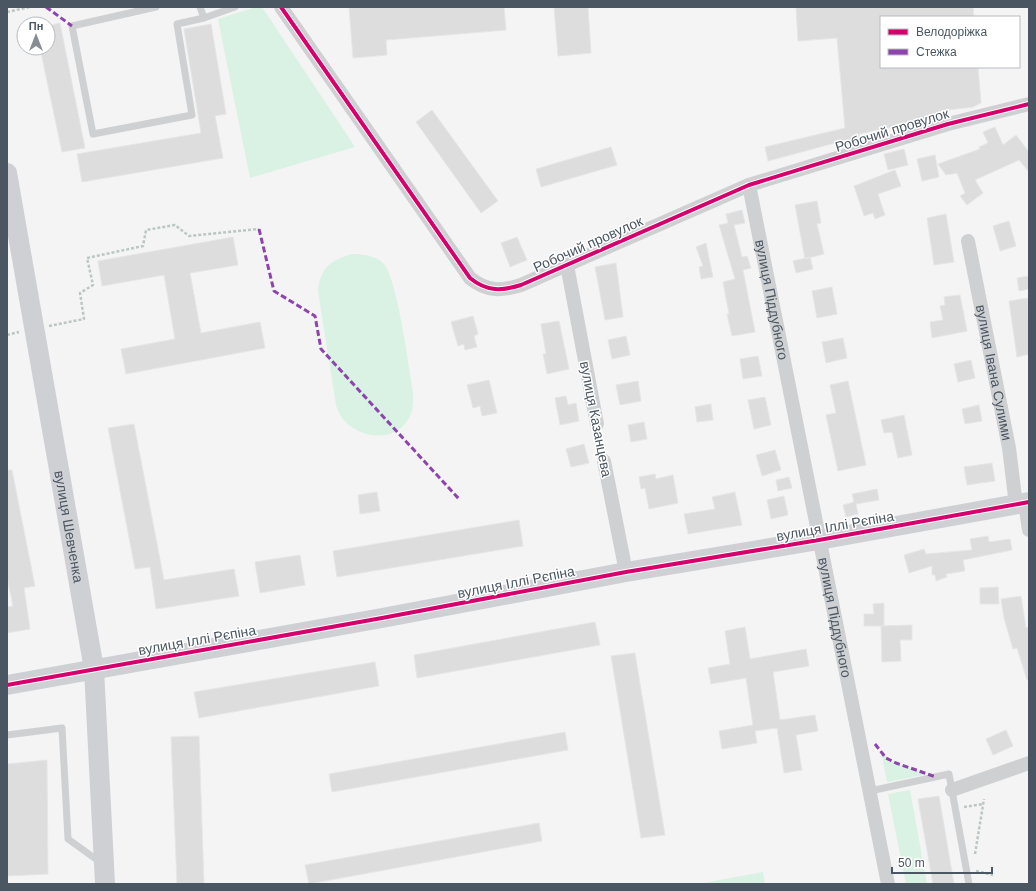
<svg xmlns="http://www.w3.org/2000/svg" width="1036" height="891" font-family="Arial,sans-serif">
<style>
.green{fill:#d9f2e3}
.building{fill:#ddddde;stroke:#e5e6e7}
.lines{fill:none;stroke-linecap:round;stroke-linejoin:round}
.path{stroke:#bcc7c4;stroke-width:2.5;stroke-dasharray:3 2;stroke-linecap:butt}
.lane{stroke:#ced0d2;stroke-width:7}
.street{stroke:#ced0d2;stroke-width:14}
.secondary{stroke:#ced0d4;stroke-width:20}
.quiet{stroke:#8e44ad;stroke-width:3;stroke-dasharray:6 3;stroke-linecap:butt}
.cycleway-casing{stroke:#fff;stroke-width:6}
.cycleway{stroke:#d6006c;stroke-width:4}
.labels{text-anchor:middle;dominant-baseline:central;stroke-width:3;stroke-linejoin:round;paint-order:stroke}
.street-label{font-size:14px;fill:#4a5661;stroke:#fff}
</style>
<rect width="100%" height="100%" fill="#f4f4f4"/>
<path class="green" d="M 256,7 L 262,7 L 355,147 L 250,178 L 218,19 Z
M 351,254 C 361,254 374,255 383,263 C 397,276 409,368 413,392 C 413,400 414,408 410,416 C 395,449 344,437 336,405 L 318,291 C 321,267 329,262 351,254 Z
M 881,751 C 892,766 912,768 929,774 L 887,782 Z
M 910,790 L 927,884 L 906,884 L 888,794 Z
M 763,872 L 765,884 L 703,884 L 703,883 Z"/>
<path class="building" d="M 349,7 L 504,7 L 506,30 L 386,40 L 387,55 L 353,58 Z
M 554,7 L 588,7 L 591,53 L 558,56 Z
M 796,7 L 973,7 L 974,17 L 881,17 L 881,67 L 978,67 L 981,103 L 973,107 L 940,111 L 941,117 L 859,134 L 860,142 L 847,146 L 846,140 L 768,161 L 765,147 L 845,128 L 837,38 L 798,41 Z
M 60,23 L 85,148 L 62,152 L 40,48 L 48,48 L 48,26 Z
M 211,24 L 226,114 L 215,116 L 223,158 L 82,182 L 77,154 L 201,133 L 184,29 Z
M 432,110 L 498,201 L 481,213 L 416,122 Z
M 995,127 L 1003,145 L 1016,135 L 1029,152 L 1029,172 L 1019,160 L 975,180 L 983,193 L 967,205 L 960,196 L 965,193 L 957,173 L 946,175 L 938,164 L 980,149 L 979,147 L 988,143 L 983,132 Z
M 611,147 L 617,165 L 541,187 L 536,169 Z
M 904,149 L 908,165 L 888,170 L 884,154 Z
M 935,155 L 939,177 L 922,181 L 917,159 Z
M 895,170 L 901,186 L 878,194 L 885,215 L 875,219 L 873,213 L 864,216 L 854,186 Z
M 817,201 L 821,223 L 817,224 L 824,254 L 805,259 L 795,205 Z
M 742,210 L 745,223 L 734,225 L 742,257 L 747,256 L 751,268 L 743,270 L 755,332 L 732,336 L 727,314 L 729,314 L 723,282 L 735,279 L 719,225 L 728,223 L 726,214 Z
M 946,214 L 954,262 L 934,265 L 927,218 Z
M 1009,221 L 1016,246 L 1000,251 L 993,226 Z
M 233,237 L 238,265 L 190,273 L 201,333 L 260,322 L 265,348 L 126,374 L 121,349 L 175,339 L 164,275 L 102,286 L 98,261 Z
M 517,237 L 527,260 L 510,267 L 501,243 Z
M 706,243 L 713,277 L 701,279 L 699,267 L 703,266 L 696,247 Z
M 810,257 L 813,269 L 796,273 L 793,261 Z
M 616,263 L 623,317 L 605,320 L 595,267 Z
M 1029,276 L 1029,289 L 1019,291 L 1017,278 Z
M 832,287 L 837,314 L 817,318 L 812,291 Z
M 960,295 L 967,331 L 932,338 L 930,322 L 943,320 L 940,306 L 945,305 L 944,297 Z
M 1028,298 L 1029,354 L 1017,357 L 1009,301 Z
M 473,316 L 478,334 L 474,336 L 477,347 L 465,350 L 464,344 L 458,346 L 451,322 Z
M 559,321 L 569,369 L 547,374 L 543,354 L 546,354 L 541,324 Z
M 626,336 L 630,355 L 612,359 L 608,340 Z
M 843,338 L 847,358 L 826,363 L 822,342 Z
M 758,356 L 762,376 L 743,379 L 740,359 Z
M 971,360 L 975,378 L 958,382 L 954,364 Z
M 489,380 L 497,413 L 482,416 L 480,406 L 473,408 L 467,385 Z
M 638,381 L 641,401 L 620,405 L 616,385 Z
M 848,381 L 866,465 L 838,471 L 826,415 L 836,413 L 830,385 Z
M 566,396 L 568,405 L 576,403 L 579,421 L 560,425 L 555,398 Z
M 765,397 L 771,425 L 754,429 L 748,400 Z
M 711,404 L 713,420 L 697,422 L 695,407 Z
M 979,405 L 982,421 L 965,424 L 962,409 Z
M 904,415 L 912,455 L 898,458 L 892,432 L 884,433 L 881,420 Z
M 644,422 L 647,439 L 631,442 L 628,425 Z
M 134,424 L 164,580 L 234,569 L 239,596 L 156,609 L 150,567 L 135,569 L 108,428 Z
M 584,444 L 589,463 L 571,467 L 566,449 Z
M 775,450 L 781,470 L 762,476 L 756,455 Z
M 992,463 L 995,481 L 967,485 L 964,467 Z
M 7,470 L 12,470 L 35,586 L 24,588 L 30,629 L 7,633 L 7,607 L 13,606 L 7,577 Z
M 655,474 L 656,479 L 673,475 L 678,503 L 649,509 L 645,488 L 641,489 L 639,477 Z
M 789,477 L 792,488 L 778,491 L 776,480 Z
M 877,489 L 879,500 L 856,504 L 858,514 L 846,517 L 843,505 L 854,502 L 852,494 Z
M 377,492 L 380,511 L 360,514 L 358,495 Z
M 735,492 L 742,525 L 688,534 L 684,514 L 715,509 L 712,497 Z
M 784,496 L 788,515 L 771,519 L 767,500 Z
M 519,520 L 523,546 L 337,577 L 333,551 Z
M 988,536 L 989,542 L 1010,539 L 1012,550 L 963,560 L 965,571 L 946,574 L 947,577 L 936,581 L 935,575 L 932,575 L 932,566 L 909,573 L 904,555 L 924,549 L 926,554 L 972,550 L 970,539 Z
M 300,555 L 305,585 L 260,593 L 255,562 Z
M 998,587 L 999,604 L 980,604 L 980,588 Z
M 1021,596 L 1026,628 L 1029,627 L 1029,680 L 1027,680 L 1017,648 L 1013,649 L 1004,618 L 1001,599 Z
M 884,603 L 884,626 L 864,626 L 864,614 L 874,614 L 873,604 Z
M 595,622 L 600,645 L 417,678 L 414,655 Z
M 912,625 L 912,640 L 900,640 L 901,661 L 882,662 L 881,626 Z
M 745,627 L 750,659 L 806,649 L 809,666 L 773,672 L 780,720 L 815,715 L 818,731 L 796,735 L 802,770 L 784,773 L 777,728 L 755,731 L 757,743 L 722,749 L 719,731 L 753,725 L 746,678 L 711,684 L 708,668 L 730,664 L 725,631 Z
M 635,653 L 665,835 L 641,838 L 611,656 Z
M 375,662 L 379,686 L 199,718 L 194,692 Z
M 1006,730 L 1013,746 L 993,755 L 986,739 Z
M 565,732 L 568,750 L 332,792 L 329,774 Z
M 199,736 L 204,884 L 177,884 L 171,737 Z
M 47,760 L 48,874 L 7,876 L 7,764 Z
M 939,796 L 954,884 L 933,884 L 918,799 Z
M 539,823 L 542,841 L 309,884 L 305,865 Z"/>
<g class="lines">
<path class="path" d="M 7,12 L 30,7
M 49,326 L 84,319 L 80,293 L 93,285 L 87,258 L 143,246 L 146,230 L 175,225 L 189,236 L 259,229
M 7,335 L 19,332
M 600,437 L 602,450
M 964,807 L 983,804
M 975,854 L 984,799
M 976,871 L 993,875"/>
<path class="lane" d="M 156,7 L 72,26 L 93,134 L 192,115 L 177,24 L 204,18 L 235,7
M 200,7 L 204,18
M 7,735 L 62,728 L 68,839 L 100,862
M 870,791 L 949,774 L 969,884"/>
<g class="street">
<path d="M 281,7 L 470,278 C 487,292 502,291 521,285 L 749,185 L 948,124 L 1029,104"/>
<path id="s1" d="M 749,185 L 888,884"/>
<path id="s2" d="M 968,241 L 1009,448 L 1016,505"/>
<path d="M 567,265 L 597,424"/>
<path d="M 604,461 L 626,572"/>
<path d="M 1025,503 L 1029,530"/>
<path d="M 952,790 L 1029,763"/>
</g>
<g class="secondary">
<path id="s3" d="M 7,173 L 94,669 L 105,884"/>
<path d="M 7,685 L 382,618 L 626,572 L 819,540 L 1029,502"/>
</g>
<path class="quiet" d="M 46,7 L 72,26
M 259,229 L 274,291 L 315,316 L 321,349 L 459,499
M 875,744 L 886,758 L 896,763 L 936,777"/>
<defs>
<path id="cycleway" d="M 281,7 L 470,278 C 487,292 502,291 521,285 L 749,185 L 948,124 L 1029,104
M 7,685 L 382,618 L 626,572 L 819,540 L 1029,502"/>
</defs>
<use href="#cycleway" class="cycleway-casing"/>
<use href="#cycleway" class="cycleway"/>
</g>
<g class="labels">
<g class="street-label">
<text transform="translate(892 130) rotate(-17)">Робочий провулок</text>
<text transform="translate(588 244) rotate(-24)">Робочий провулок</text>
<text stroke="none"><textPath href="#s1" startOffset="117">вулиця Піддубного</textPath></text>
<text stroke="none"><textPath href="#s2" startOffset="134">вулиця Івана Сулими</textPath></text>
<text transform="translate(596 419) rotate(79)">вулиця Казанцева</text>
<text transform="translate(835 526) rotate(-10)">вулиця Іллі Рєпіна</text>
<text stroke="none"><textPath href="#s3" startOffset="359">вулиця Шевченка</textPath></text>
<text transform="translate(516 582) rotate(-11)">вулиця Іллі Рєпіна</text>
<text stroke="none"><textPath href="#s1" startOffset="441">вулиця Піддубного</textPath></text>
<text transform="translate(197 640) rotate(-10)">вулиця Іллі Рєпіна</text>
</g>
</g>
<rect width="1036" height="891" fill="none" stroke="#4a5661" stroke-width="16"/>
<rect x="880" y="16" width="140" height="52" fill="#ffffff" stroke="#b7bbc0"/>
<rect x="888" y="29" width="20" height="6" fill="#d6006c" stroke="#b7bbc0"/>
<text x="916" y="36" font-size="12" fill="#4a5661">Велодоріжка</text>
<rect x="888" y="49" width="20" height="6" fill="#8e44ad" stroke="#b7bbc0"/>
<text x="916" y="56" font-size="12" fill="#4a5661">Стежка</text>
<g transform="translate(36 36)"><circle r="19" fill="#ffffff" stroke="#b7bbc0"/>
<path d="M0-3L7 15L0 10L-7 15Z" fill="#868d94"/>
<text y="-6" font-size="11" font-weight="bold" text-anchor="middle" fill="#4a5661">Пн</text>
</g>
<path d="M892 867v6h100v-6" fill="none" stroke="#4a5661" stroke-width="2"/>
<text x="898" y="867" font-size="12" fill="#4a5661" stroke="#ffffff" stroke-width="3" paint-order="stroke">50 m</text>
</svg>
